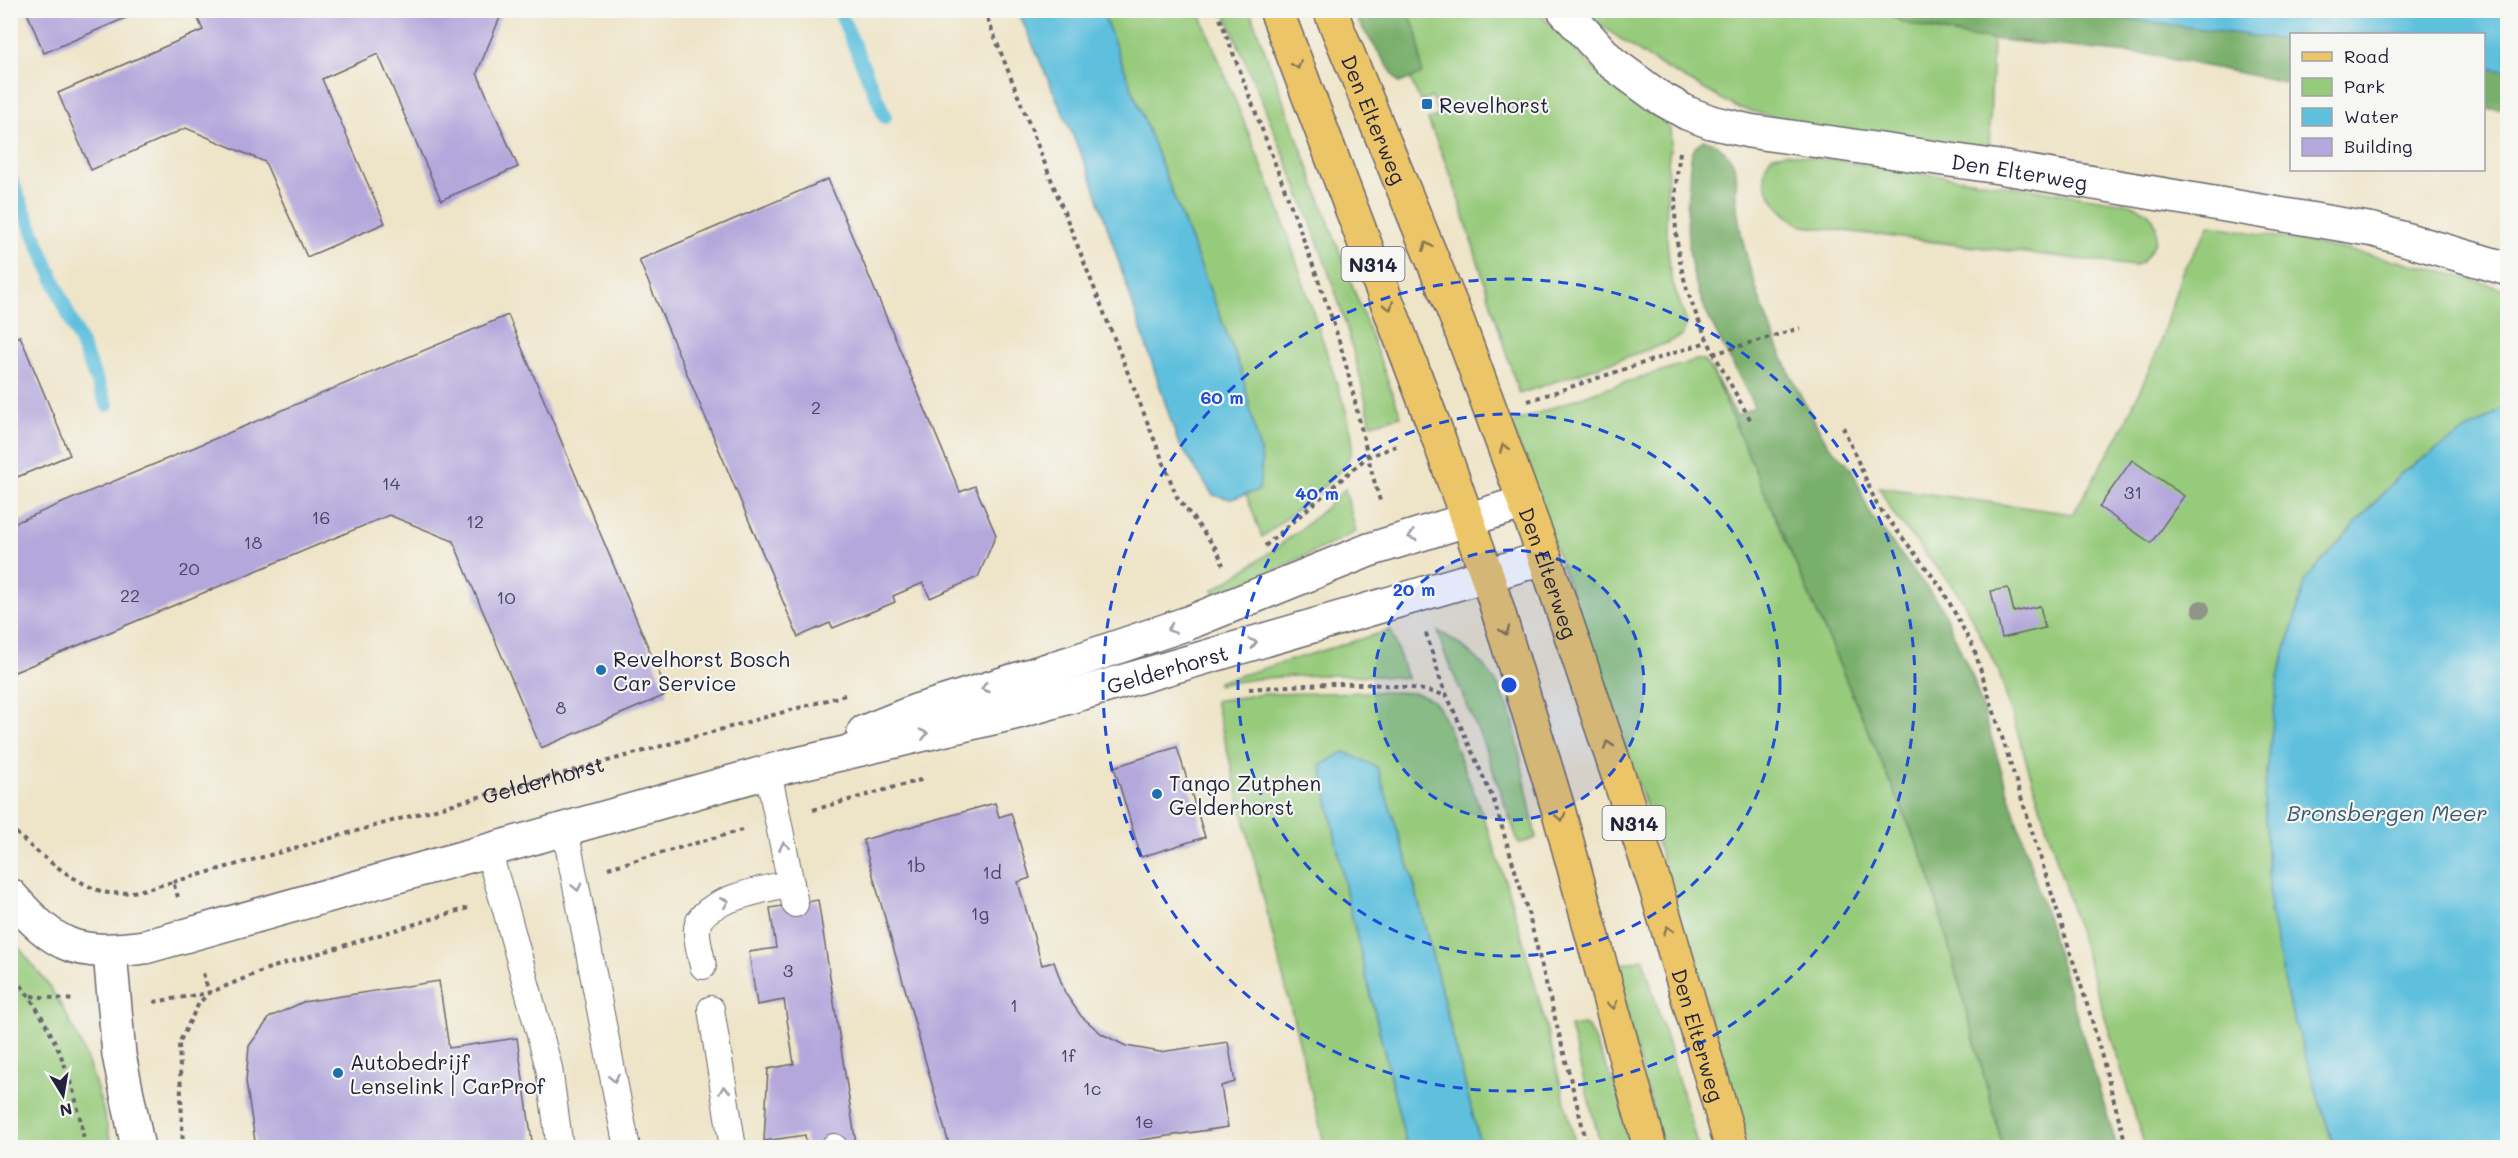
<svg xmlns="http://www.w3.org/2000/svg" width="2518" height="1158" font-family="Mali,sans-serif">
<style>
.green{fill:#97cb7c;stroke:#5c765c;stroke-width:1.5}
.forest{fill:#79af6c;stroke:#4e6854;stroke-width:1.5}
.water{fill:#5fc0dd;stroke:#40718c;stroke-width:1.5}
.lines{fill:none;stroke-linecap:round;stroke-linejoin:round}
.stream{stroke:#5fc0dd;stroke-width:14}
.building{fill:#b3a7db}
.service-casing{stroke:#69666c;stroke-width:28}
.minor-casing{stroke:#69666c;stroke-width:36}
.tertiary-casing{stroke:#69666c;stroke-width:36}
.primary-casing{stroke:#69666c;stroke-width:36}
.path{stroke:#69666c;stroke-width:4;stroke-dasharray:4.5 4.5;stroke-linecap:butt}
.service{stroke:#fff;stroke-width:26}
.minor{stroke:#fff;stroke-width:33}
.tertiary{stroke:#fff;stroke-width:33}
.primary{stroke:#edc569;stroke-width:33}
.tree{fill:#919585}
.oneway{stroke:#887452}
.oneway2{stroke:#9c9ca7}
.ring{fill:none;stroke:#1d4ed8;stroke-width:3;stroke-dasharray:10 8}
.poi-dot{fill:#1f6fb2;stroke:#f6f6f2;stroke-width:2}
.labels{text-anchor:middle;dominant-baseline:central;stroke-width:4.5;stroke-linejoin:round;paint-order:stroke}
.number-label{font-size:18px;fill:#464363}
.shield{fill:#f6f6f2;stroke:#626272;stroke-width:1.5}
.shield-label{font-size:20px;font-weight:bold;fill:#22223b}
.poi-label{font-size:21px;fill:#22223b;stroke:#f6f6f2;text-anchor:start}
.street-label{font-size:21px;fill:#22223b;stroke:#f6f6f2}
.water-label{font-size:22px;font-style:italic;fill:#375974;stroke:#f6f6f2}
.centre{fill:#1d4ed8;stroke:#f6f6f2;stroke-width:3}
.ring-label{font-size:18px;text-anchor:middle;font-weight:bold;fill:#1d4ed8;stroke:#f6f6f2;stroke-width:4.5;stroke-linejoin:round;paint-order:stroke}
</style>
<rect width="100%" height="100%" fill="#f6f6f2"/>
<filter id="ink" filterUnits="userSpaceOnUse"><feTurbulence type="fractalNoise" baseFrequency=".0167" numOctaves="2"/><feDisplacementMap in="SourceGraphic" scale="12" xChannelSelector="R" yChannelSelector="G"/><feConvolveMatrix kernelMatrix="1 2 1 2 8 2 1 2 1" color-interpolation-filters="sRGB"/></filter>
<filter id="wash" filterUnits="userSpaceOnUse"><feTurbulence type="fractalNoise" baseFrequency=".008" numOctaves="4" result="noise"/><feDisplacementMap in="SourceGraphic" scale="24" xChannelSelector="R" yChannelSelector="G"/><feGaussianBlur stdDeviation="1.35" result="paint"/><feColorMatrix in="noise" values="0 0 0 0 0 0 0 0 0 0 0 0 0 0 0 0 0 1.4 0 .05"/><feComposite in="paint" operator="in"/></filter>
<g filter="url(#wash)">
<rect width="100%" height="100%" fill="#eee4c8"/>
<path class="green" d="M 1102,11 L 1199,11 L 1278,206 L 1346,411 C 1349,424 1355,440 1351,453 C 1342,478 1284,519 1262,537 L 1246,494 L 1259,490 L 1242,373 Z
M 1224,11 L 1250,11 L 1401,416 L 1371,424 C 1361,379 1350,335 1335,291 C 1303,196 1263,104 1224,11 Z
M 1408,11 L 1537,11 L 1595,70 L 1618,90 L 1658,116 L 1670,129 L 1671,144 L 1668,163 L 1666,231 L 1671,278 L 1687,323 L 1682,336 L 1667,343 L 1519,394 L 1453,181 L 1428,120 L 1439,115 L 1432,97 L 1420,101 L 1410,78 L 1421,74 L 1418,36 Z
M 1580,11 L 1880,11 C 1915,28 1954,36 1993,39 L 1989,151 L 1833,133 L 1736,107 L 1653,61 Z
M 1786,153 L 2126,203 C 2135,206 2145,208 2151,216 C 2164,233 2151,258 2135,266 L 1803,226 C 1781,216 1749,178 1773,155 Z
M 2210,225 C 2310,243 2411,259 2507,290 L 2507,405 L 2403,471 L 2306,579 L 2278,678 L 2289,1004 L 2334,1147 L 2145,1147 L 1998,669 L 1960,596 L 1894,515 L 1879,487 L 2073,514 L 2121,432 L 2157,352 L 2182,272 Z
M 1696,360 L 1703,360 L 1712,371 L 1928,869 L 2003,1147 L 1748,1147 L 1648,812 L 1511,423 L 1595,392 Z
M 1345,489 L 1356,532 L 1215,598 L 1213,590 C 1261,560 1305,530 1345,489 Z
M 1391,630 L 1407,678 C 1343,673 1281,673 1218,685 L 1218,682 Z
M 1438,631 C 1478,653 1499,677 1513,720 L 1536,838 L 1519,844 L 1484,745 L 1444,652 Z
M 1376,692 C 1392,693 1417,690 1430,699 C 1444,709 1451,736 1457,751 C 1512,878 1543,1014 1576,1147 L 1481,1147 L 1412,876 L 1377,767 L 1344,752 L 1321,765 L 1347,896 L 1407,1147 L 1325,1147 L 1215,701 L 1264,694 Z
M 11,938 C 24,955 39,971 51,989 C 83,1037 100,1092 112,1147 L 11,1147 Z
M 1643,959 L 1698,1147 L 1662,1147 L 1614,966 Z
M 1583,1025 L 1588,1027 L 1623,1104 L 1638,1147 L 1601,1147 L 1570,1027 Z"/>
<path class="forest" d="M 1351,11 L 1408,11 L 1418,36 L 1422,74 L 1399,83 Z
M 1880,11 L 2070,11 L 2291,41 L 2291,83 L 2150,55 L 1971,37 L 1905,23 Z
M 2484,68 L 2507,71 L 2507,109 L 2484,109 Z
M 1704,140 C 1716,141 1729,154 1734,165 C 1739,175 1735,186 1736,196 C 1738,220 1743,245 1750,268 C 1767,328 1794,387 1825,440 C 1831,451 1844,457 1850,467 C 1859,480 1863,501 1872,517 L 1942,608 L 1973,678 L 2117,1147 L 2003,1147 L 1928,869 L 1712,371 L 1737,416 L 1754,407 C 1735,364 1706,323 1694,277 C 1686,246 1686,212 1689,180 C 1690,165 1689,147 1704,140 Z"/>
<path class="water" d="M 1018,11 L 1102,11 L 1242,373 L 1262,460 L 1259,490 L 1231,499 L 1213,495 L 1178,442 L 1091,177 Z
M 2070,11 L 2507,11 L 2507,71 L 2484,68 L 2484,34 L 2292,34 L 2291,41 Z
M 2507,405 L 2507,1147 L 2334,1147 L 2289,1004 L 2270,910 L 2264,797 L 2278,678 L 2306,579 L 2403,471 Z
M 1344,752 L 1377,767 L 1412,876 L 1481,1147 L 1407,1147 L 1347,896 L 1321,765 Z"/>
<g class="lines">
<path class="stream" d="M 839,10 L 885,117
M 10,177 L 107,405"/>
</g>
<g id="blocks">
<path class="building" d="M 26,10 L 144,10 L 44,53 Z
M 194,10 L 503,10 L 477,73 L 518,167 L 441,200 L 378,54 L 322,79 L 385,223 L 307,257 L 265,162 L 186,128 L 91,170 L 58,93 L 203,30 Z
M 828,179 L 960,492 L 975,486 L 996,535 L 978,577 L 930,598 L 923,583 L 893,596 L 895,602 L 833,628 L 830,623 L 798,637 L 639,260 Z
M 508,315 L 668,694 L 541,748 L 453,541 L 389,515 L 10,674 L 10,525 Z
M 20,336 L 70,455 L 10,480 L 10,340 Z
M 2132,460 L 2184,496 L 2151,543 L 2099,507 Z
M 2008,588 L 2014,612 L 2040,606 L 2045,628 L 2002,638 L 1991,591 Z
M 1177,747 L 1205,837 L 1141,857 L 1114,767 Z
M 995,803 L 999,817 L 1011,813 L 1030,878 L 1018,882 L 1042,965 L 1054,962 L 1065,993 L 1081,1016 L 1102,1034 L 1126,1046 L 1160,1052 L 1228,1042 L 1235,1082 L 1221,1086 L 1228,1127 L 1088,1148 L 950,1148 L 863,840 Z
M 818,900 L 856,1144 L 832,1148 L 807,1148 L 805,1135 L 764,1141 L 768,1069 L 794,1064 L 784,1000 L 757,1005 L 749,952 L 776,948 L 770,908 Z
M 439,981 L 449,1048 L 517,1038 L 533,1148 L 256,1148 L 246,1081 L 249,1046 L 270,1017 L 303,1002 Z"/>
</g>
</g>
<g filter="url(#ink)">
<use href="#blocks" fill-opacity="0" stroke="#69666c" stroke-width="1.5"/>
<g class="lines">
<defs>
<path id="service" d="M 768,771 L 795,904
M 565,829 L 627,1148
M 488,851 L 506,910 L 549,1068 L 560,1148
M 703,966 C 701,955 696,940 697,928 C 700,899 768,889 791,883
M 711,1009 L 733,1148
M 834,1147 L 834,1148"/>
<g id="minor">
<path id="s2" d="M 1564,10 L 1611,62 L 1657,96 L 1687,113 L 1711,122 L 1749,131 L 1999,167 L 2374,230 L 2508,269"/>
<path d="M 110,952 L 119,1055 L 138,1148"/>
</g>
<g id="tertiary">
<path d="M 864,732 L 916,711 L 1076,661 L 1188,623 L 1369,550 L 1525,502"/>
<path id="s3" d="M 10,895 C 57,948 74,956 145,947 L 785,767 L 1018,712 L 1545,558"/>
</g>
<g id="primary">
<path d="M 1276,10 L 1436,431 L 1487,575 L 1557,805 L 1650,1148"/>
<path id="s4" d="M 1330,10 L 1458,322 L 1545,558 L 1655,885 L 1732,1148"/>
</g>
</defs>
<use href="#service" class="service-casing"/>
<use href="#minor" class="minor-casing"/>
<use href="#tertiary" class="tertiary-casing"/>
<use href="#primary" class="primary-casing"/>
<g class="path">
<path d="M 984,10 L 1177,497 L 1217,550 L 1223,565"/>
<path d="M 1217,10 C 1255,113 1296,215 1332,319 C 1353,380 1362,443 1381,504"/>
<path d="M 1680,152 C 1662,268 1697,324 1751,421"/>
<path d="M 1713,354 L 1800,328"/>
<path d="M 1528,401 L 1707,342"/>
<path d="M 1843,427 L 1877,505 L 1941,587 L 1974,649 L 2091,1017 L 2127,1148"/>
<path d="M 1265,546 L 1367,457 L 1399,445"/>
<path d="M 1426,633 L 1441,682 L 1494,801 L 1529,916 L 1588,1148"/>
<path d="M 1249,689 C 1308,684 1392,678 1447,696"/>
<path d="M 813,810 L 924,779"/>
<path d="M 10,826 C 29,848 81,889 109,893 C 130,895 153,887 173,882 L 178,897"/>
<path d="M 608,868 L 742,830"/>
<path id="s1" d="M 173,882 L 845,695"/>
<path d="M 10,971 C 52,1022 77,1083 85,1148"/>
<path d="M 31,996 L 75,1000"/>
<path d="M 154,1002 L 209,993 L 267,969 L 468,908"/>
<path d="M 183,1148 L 179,1043 L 199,1003 L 209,993 L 203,973"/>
</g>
<use href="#service" class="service"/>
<use href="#minor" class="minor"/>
<use href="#tertiary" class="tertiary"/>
<use href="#primary" class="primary"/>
</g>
<circle class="tree" cx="2201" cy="609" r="9"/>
<defs><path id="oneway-chevron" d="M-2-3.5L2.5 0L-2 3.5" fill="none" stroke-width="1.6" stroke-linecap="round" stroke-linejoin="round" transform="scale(1.5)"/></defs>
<g class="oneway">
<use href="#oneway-chevron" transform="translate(1297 65) rotate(69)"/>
<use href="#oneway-chevron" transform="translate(1427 246) rotate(-112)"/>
<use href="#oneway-chevron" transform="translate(1389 306) rotate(69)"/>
<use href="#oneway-chevron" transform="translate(1504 448) rotate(-111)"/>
<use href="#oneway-chevron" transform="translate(1505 631) rotate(72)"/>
<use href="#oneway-chevron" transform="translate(1608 745) rotate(-109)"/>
<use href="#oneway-chevron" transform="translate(1561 817) rotate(74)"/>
<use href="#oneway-chevron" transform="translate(1668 930) rotate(-106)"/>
<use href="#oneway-chevron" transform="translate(1613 1005) rotate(74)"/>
</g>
<g class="oneway2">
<use href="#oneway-chevron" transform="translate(1412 536) rotate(163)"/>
<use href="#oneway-chevron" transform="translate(1171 629) rotate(161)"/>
<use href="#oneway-chevron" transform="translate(1253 643) rotate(-16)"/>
<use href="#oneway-chevron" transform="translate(985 688) rotate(162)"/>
<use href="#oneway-chevron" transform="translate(924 734) rotate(-13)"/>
<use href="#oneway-chevron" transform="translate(784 846) rotate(-101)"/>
<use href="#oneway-chevron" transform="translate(577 887) rotate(78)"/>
<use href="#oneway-chevron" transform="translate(725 902) rotate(-22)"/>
<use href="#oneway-chevron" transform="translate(614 1078) rotate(79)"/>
<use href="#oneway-chevron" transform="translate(724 1090) rotate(-99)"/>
</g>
</g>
<circle cx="1509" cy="685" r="135" fill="#1d4ed8" fill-opacity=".12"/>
<g class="ring">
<circle cx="1509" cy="685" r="135"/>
<circle cx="1509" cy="685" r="271"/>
<circle cx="1509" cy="685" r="406"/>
</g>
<g class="poi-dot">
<rect x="1421" y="98" width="12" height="12" rx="3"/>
<circle cx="601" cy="670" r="6"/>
<circle cx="1157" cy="794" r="6"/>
<circle cx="338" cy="1073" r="6"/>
</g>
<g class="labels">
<g class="number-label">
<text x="816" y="407">2</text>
<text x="391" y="483">14</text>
<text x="2133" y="492">31</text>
<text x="321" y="517">16</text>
<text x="475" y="521">12</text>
<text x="253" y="542">18</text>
<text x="189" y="568">20</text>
<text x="130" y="595">22</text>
<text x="506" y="597">10</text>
<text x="561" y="707">8</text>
<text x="916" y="865">1b</text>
<text x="992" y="872">1d</text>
<text x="980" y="913">1g</text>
<text x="788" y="970">3</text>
<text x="1014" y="1005">1</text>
<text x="1068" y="1055">1f</text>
<text x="1092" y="1088">1c</text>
<text x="1144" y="1121">1e</text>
</g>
<g class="shield">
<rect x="1341.5" y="247" width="63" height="34" rx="4.5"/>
<rect x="1602.5" y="806" width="63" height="34" rx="4.5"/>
</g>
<g class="shield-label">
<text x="1373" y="264">N314</text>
<text x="1634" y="823">N314</text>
</g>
<g class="poi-label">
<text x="1439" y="104">Revelhorst</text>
<text x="613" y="658">Revelhorst Bosch<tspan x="613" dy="24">Car Service</tspan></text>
<text x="1169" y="782">Tango Zutphen<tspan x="1169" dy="24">Gelderhorst</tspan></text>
<text x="350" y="1061">Autobedrijf<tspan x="350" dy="24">Lenselink | CarProf</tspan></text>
</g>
<g class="street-label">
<text stroke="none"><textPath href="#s4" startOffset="118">Den Elterweg</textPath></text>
<text stroke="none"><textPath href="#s2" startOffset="500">Den Elterweg</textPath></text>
<text stroke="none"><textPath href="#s4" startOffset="604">Den Elterweg</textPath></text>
<text stroke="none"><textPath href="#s3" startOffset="1214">Gelderhorst</textPath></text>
<text stroke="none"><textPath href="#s1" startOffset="384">Gelderhorst</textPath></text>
<text stroke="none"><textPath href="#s4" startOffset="1090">Den Elterweg</textPath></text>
</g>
<g class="water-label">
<text x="2387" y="812">Bronsbergen Meer</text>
</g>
</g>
<circle cx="1509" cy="685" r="9" class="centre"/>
<g class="ring-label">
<text x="1222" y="404">60 m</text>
<text x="1317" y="500">40 m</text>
<text x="1414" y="596">20 m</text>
</g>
<rect width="2518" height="1158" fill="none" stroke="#f6f6f2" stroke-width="36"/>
<rect x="2290" y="33" width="195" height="138" fill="#f6f6f2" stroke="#a1a1a9" stroke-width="1.5"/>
<rect x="2302" y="52" width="30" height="9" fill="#edc569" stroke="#a1a1a9" stroke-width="1.5"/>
<text x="2344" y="63" font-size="18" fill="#22223b">Road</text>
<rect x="2302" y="78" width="30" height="18" fill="#97cb7c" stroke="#a1a1a9" stroke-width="1.5"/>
<text x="2344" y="93" font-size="18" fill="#22223b">Park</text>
<rect x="2302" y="108" width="30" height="18" fill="#5fc0dd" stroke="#a1a1a9" stroke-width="1.5"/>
<text x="2344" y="123" font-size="18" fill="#22223b">Water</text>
<rect x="2302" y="138" width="30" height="18" fill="#b3a7db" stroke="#a1a1a9" stroke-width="1.5"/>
<text x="2344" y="153" font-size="18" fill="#22223b">Building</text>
<g transform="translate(63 1095) rotate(169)" stroke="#f6f6f2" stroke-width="4.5" paint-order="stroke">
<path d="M0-4.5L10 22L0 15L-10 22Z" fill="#22223b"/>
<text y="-9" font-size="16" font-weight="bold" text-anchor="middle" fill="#22223b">N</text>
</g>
</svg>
